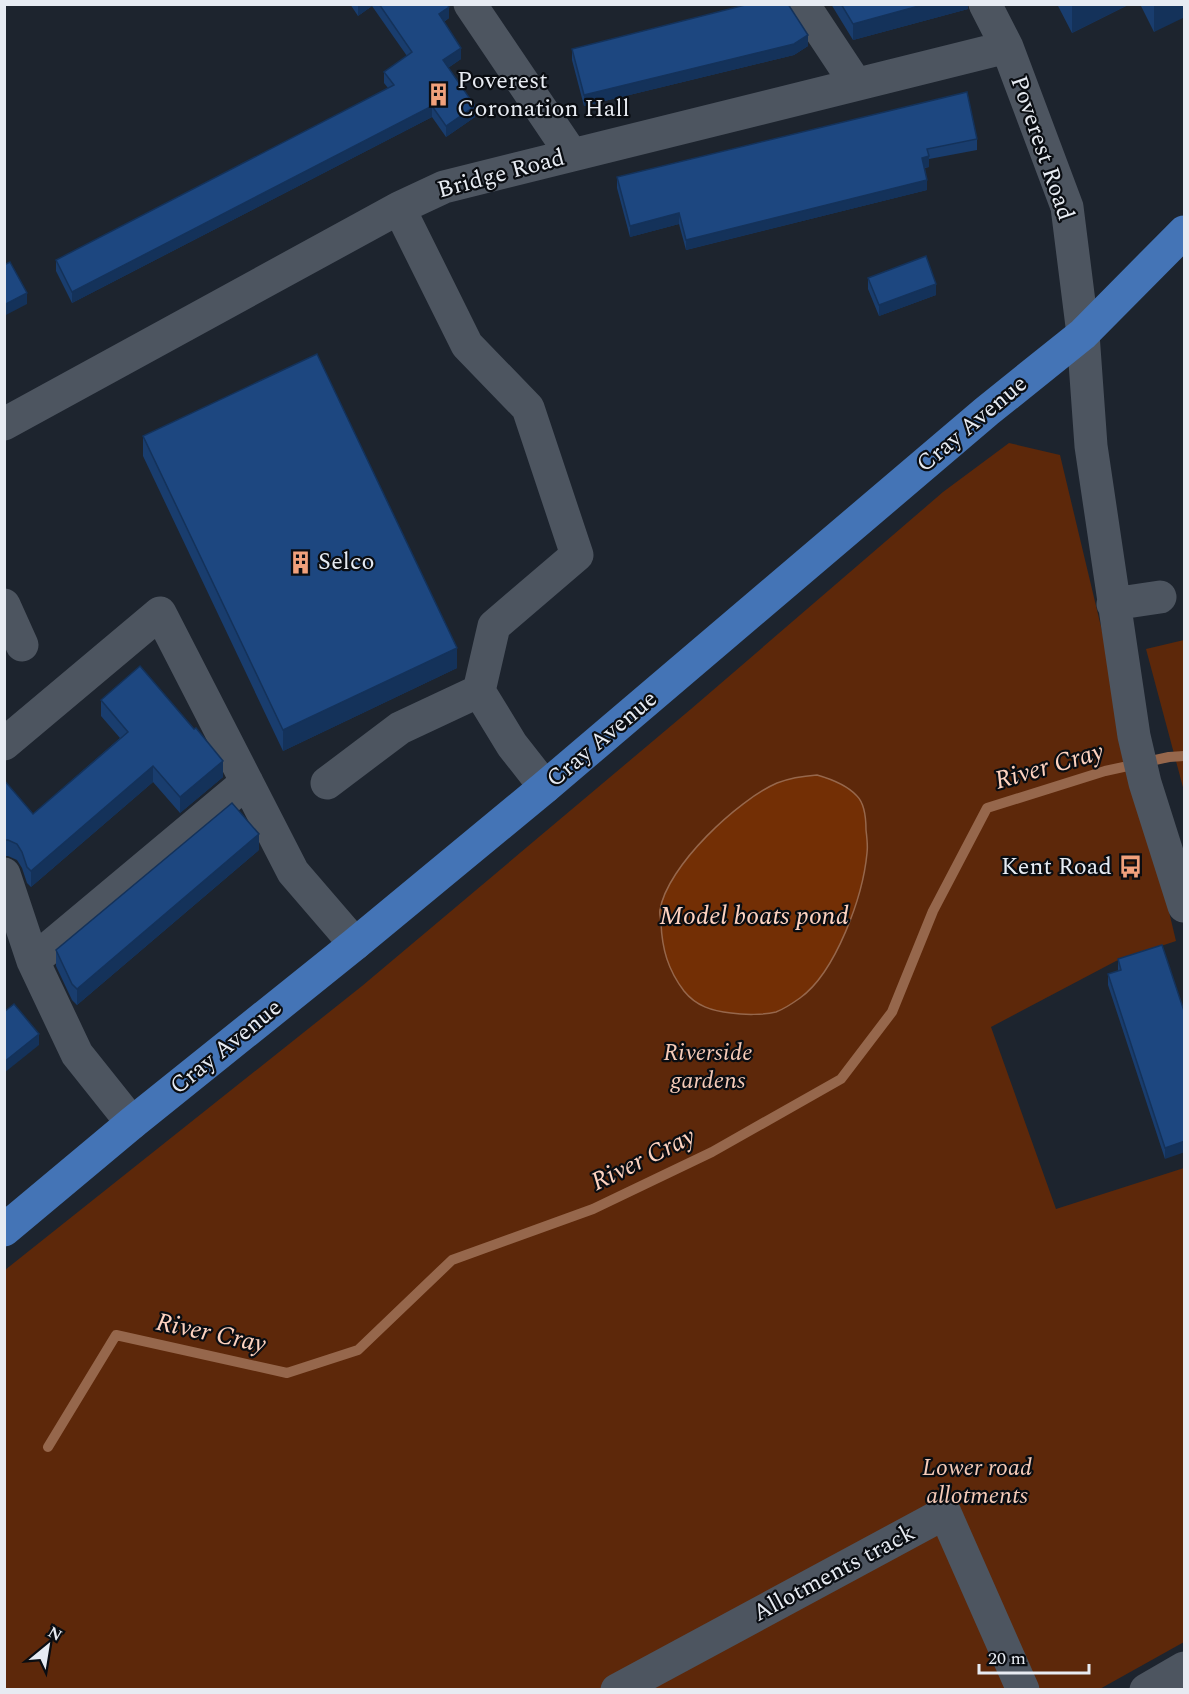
<svg xmlns="http://www.w3.org/2000/svg" width="1189" height="1694" font-family="Spectral,serif">
<style>
.green{fill:#5d280a}
.water{fill:#732f05;stroke:#96674c;stroke-width:1.5}
.lines{fill:none;stroke-linecap:round;stroke-linejoin:round}
.stream{stroke:#96674c;stroke-width:10}
.minor{stroke:#4d5560;stroke-width:33}
.major{stroke:#4474b6;stroke-width:33}
.wall{fill:#193d6e}
.shaded-wall{fill:#14325a}
.building{fill:#1d4780;stroke:#14325a;stroke-width:1.5}
.labels{text-anchor:middle;dominant-baseline:central;stroke-width:4.5;stroke-linejoin:round;paint-order:stroke}
.poi-label{font-size:24px;fill:#e7ebf2;stroke:#0a0d12;text-anchor:start}
.street-label{font-size:24px;fill:#e7ebf2;stroke:#0a0d12}
.park-label{font-size:24px;font-style:italic;fill:#f6cbb8;stroke:#0a0d12}
.water-label{font-size:26px;font-style:italic;fill:#fed3c0;stroke:#0a0d12}
</style>
<rect width="100%" height="100%" fill="#1d242e"/>
<path class="green" d="M 1009,443 L 1060,455 L 1176,941 L 1116,961 L 991,1027 L 1056,1209 L 1184,1168 L 1184,1642 L 1098,1690 L 5,1690 L 5,1270 L 362,986 L 691,709 L 943,492 Z
M 1184,640 L 1184,791 L 1146,649 Z"/>
<path class="water" d="M 817,775 C 831,779 847,785 857,796 C 865,804 866,819 866,830 C 867,838 868,846 867,853 C 863,896 836,972 800,998 C 793,1003 784,1009 776,1012 C 764,1015 744,1015 731,1013 C 712,1011 696,1006 684,991 C 668,970 662,949 661,923 C 661,919 659,914 660,910 C 667,866 738,800 777,783 C 790,778 803,776 817,775 Z"/>
<g class="lines">
<path class="stream" d="M 48,1447 L 116,1335 L 287,1373 L 358,1350 L 452,1260 L 593,1209 L 712,1152 L 841,1079 L 892,1012 L 933,911 L 987,808 L 1105,771 L 1169,757 L 1184,756"/>
<path class="minor" d="M 470,4 L 572,155
M 803,4 L 856,84
M 985,4 L 1007,47 L 1067,207 L 1083,334 L 1091,446 L 1134,736 L 1145,783 L 1184,906
M 399,208 L 467,345 L 528,408 L 577,555 L 494,626 L 479,691 L 512,745 L 545,787
M 4,424 L 399,208 L 444,187 L 1007,47
M 1113,604 L 1160,597
M 4,605 L 22,645
M 4,744 L 160,613 L 293,872 L 355,944
M 327,783 L 400,728 L 479,691
M 4,874 L 33,961 L 77,1054 L 132,1123
M 33,961 L 247,782
M 617,1690 L 945,1513 L 1023,1690
M 1146,1690 L 1184,1668"/>
<path class="major" d="M 4,1230 L 132,1123 L 355,944 L 545,787 L 987,411 L 1083,334 L 1184,232"/>
</g>
<path class="wall" d="M 350,4 L 447,4 L 449,18 L 444,22 L 461,59 L 448,68 L 475,117 L 446,137 L 432,117 L 72,303 L 56,271 L 56,260 L 388,88 L 384,83 L 384,72 L 407,56 L 372,6 L 358,16 Z
M 831,4 L 968,4 L 968,9 L 853,40 Z
M 1057,4 L 1130,4 L 1072,33 Z
M 1140,4 L 1185,4 L 1154,32 Z
M 808,46 L 794,55 L 584,106 L 572,60 L 572,49 Z
M 977,139 L 977,150 L 929,159 L 929,167 L 925,168 L 927,190 L 686,250 L 679,224 L 630,237 L 617,188 L 617,177 Z
M 868,278 L 936,295 L 879,316 L 868,289 Z
M 143,436 L 457,668 L 283,751 L 143,456 Z
M 101,700 L 223,777 L 180,813 L 153,782 L 31,887 L 27,883 L 22,868 L 17,860 L 8,856 L 4,856 L 4,780 L 33,814 L 120,738 L 101,716 Z
M 259,850 L 77,1005 L 72,1000 L 56,966 L 56,950 Z
M 1118,959 L 1185,1014 L 1165,1159 L 1108,985 L 1108,974 L 1118,971 Z"/>
<path class="shaded-wall" d="M 358,4 L 372,4 L 372,6 L 358,16 Z
M 926,4 L 968,4 L 968,9 L 853,40 L 853,24 Z
M 1075,4 L 1130,4 L 1072,33 L 1072,6 Z
M 1154,4 L 1185,4 L 1185,17 L 1154,32 Z
M 449,7 L 449,18 L 439,25 L 439,14 Z
M 808,35 L 808,46 L 794,55 L 584,106 L 584,95 Z
M 461,48 L 461,59 L 443,71 L 443,60 Z
M 432,106 L 432,117 L 72,303 L 72,292 Z
M 475,106 L 475,117 L 446,137 L 446,126 Z
M 929,156 L 929,167 L 922,168 L 922,158 Z
M 927,180 L 927,190 L 686,250 L 686,240 Z
M 679,213 L 679,224 L 630,237 L 630,226 Z
M 936,284 L 936,295 L 879,316 L 879,305 Z
M 27,293 L 27,304 L 4,316 L 4,305 Z
M 457,648 L 457,668 L 283,751 L 283,730 Z
M 223,761 L 223,777 L 180,813 L 180,797 Z
M 153,766 L 153,782 L 31,887 L 31,871 Z
M 259,834 L 259,850 L 77,1005 L 77,989 Z
M 39,1034 L 39,1045 L 4,1073 L 4,1062 Z
M 1185,1141 L 1185,1152 L 1165,1159 L 1165,1148 Z"/>
<path class="building" d="M 379,4 L 447,4 L 449,7 L 439,14 L 461,48 L 443,60 L 475,106 L 446,126 L 432,106 L 72,292 L 56,260 L 394,85 L 384,72 L 412,52 Z
M 749,4 L 788,4 L 808,35 L 794,44 L 584,95 L 572,49 Z
M 841,4 L 926,4 L 853,24 Z
M 967,92 L 977,139 L 927,149 L 929,156 L 922,158 L 927,180 L 686,240 L 679,213 L 630,226 L 617,177 Z
M 926,256 L 936,284 L 879,305 L 868,278 Z
M 10,262 L 27,293 L 4,305 L 4,265 Z
M 317,354 L 457,648 L 283,730 L 143,436 Z
M 140,666 L 194,729 L 196,728 L 223,761 L 180,797 L 153,766 L 31,871 L 27,867 L 22,852 L 17,844 L 8,840 L 4,840 L 4,780 L 33,814 L 128,732 L 101,700 Z
M 232,803 L 259,834 L 77,989 L 72,984 L 56,950 Z
M 1162,945 L 1185,1014 L 1185,1141 L 1165,1148 L 1108,974 L 1121,970 L 1118,959 Z
M 14,1004 L 39,1034 L 4,1062 L 4,1012 Z"/>
<defs>
<symbol id="building-bare" viewBox="-9 -9 18 18"><path d="M-4-6H4V6H1V3H-1V6H-4ZM-2.5-4.3h1.7v1.8h-1.7ZM.8-4.3h1.7v1.8H.8ZM-2.5-1h1.7V.8h-1.7ZM.8-1h1.7V.8H.8Z" fill="#f1a17c" stroke="#0a0d12" stroke-width="2.5" paint-order="stroke"/></symbol>
<symbol id="bus-bare" viewBox="-9 -9 18 18"><path d="M-5-6H5V4H4V6H2V4H-2V6H-4V4H-5ZM-3.5-4V0h7V-4ZM-3.5 1.2v1.5H-2V1.2ZM2 1.2v1.5H3.5V1.2Z" fill="#f1a17c" stroke="#0a0d12" stroke-width="2.5" paint-order="stroke"/></symbol>
</defs>
<g fill-rule="evenodd">
<use href="#building-bare" x="422" y="78" width="33" height="33"/>
<use href="#building-bare" x="284" y="546" width="33" height="33"/>
<use href="#bus-bare" x="1114" y="850" width="33" height="33"/>
</g>
<g class="labels">
<g class="poi-label">
<text x="457" y="81">Poverest<tspan x="457" dy="28">Coronation Hall</tspan></text>
<text x="318" y="562">Selco</text>
<text x="1112" y="867" text-anchor="end">Kent Road</text>
</g>
<g class="street-label">
<text transform="translate(1042 148) rotate(71)">Poverest Road</text>
<text transform="translate(501 174) rotate(-15)">Bridge Road</text>
<text transform="translate(972 424) rotate(-40)">Cray Avenue</text>
<text transform="translate(602 739) rotate(-40)">Cray Avenue</text>
<text transform="translate(226 1047) rotate(-39)">Cray Avenue</text>
<text transform="translate(834 1573) rotate(-28)">Allotments track</text>
</g>
<g class="park-label">
<text x="708" y="1053">Riverside<tspan x="708" dy="28">gardens</tspan></text>
<text x="977" y="1468">Lower road<tspan x="977" dy="28">allotments</tspan></text>
</g>
<g class="water-label">
<text transform="translate(1049 766) rotate(-16)">River Cray</text>
<text x="754" y="916">Model boats pond</text>
<text transform="translate(643 1159) rotate(-26)">River Cray</text>
<text transform="translate(211 1333) rotate(12)">River Cray</text>
</g>
</g>
<rect width="1189" height="1694" fill="none" stroke="#e7ebf2" stroke-width="12"/>
<g transform="translate(48 1646) rotate(30)" stroke="#0a0d12" stroke-width="4.5" paint-order="stroke">
<path d="M0-4.5L10 22L0 15L-10 22Z" fill="#e7ebf2"/>
<text y="-9" font-size="16" font-weight="bold" text-anchor="middle" fill="#e7ebf2">N</text>
</g>
<path d="M979 1664v9h110v-9" fill="none" stroke="#e7ebf2" stroke-width="3"/>
<text x="988" y="1664" font-size="18" fill="#e7ebf2" stroke="#0a0d12" stroke-width="4.5" paint-order="stroke">20 m</text>
</svg>
